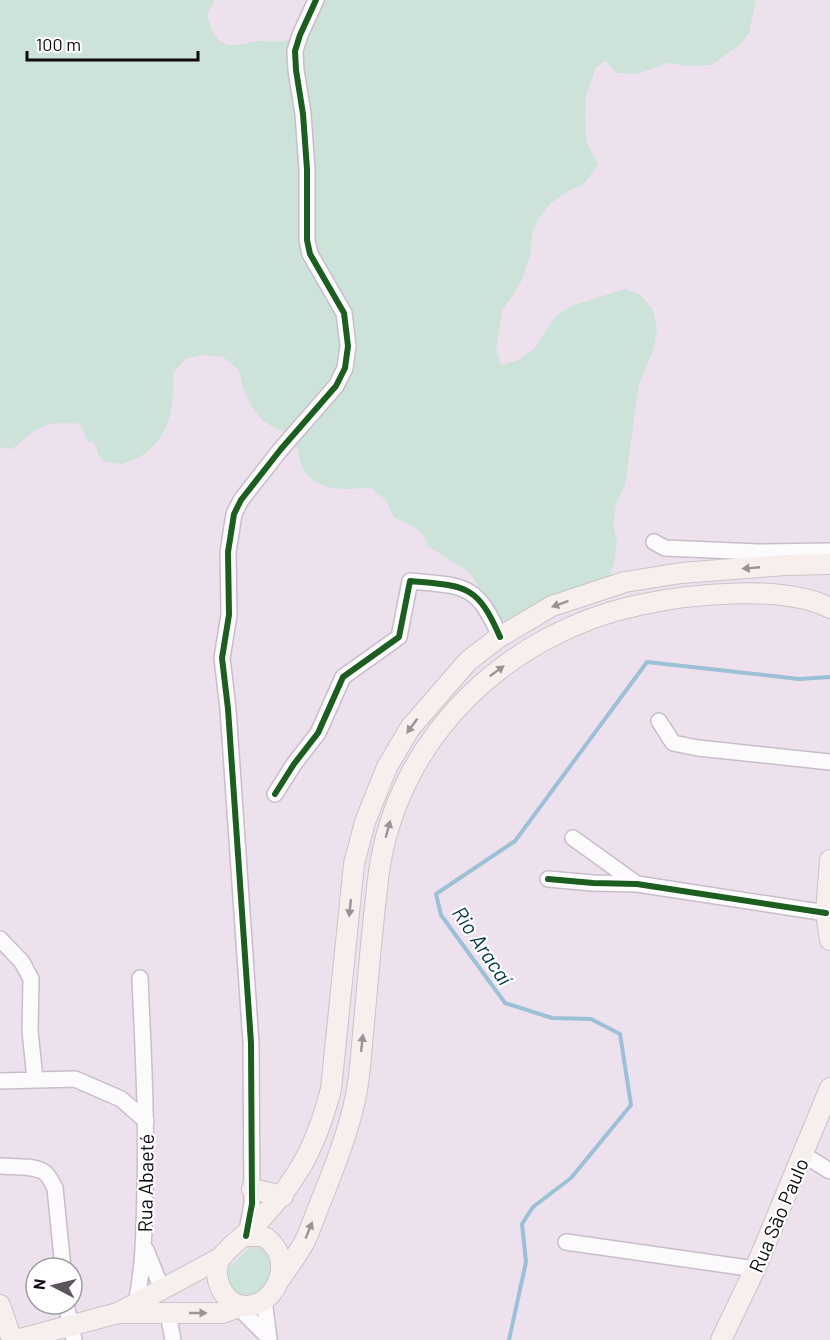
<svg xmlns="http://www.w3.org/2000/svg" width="830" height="1340" font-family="Barlow,sans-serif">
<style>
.green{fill:#cde3da}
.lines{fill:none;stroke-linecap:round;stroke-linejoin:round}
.stream{stroke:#9cc1d6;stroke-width:4}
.minor-casing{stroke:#c8bec9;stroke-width:18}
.major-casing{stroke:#c9c4c9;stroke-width:22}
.minor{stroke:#fcfafc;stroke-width:15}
.major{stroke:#f6efed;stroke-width:20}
.cycleway-casing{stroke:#fff;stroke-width:10}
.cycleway{stroke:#1b5e20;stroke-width:6}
.oneway{fill:#9a9395}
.labels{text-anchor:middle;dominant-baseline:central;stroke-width:4.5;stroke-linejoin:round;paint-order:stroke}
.street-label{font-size:20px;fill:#100a11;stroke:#fff}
.water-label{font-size:21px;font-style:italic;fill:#013748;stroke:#fff}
</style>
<rect width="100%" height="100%" fill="#ede1ee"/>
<path class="green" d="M 0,0 L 215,0 L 207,14 C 211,29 216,47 235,45 C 243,45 251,42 258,41 C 275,41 290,44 304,33 C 312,26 317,9 323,0 L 756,0 L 749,33 L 740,45 L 711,65 L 688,66 L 668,63 L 638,74 L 616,73 L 606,61 L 596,67 L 586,97 L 585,114 L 586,141 L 598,165 L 584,184 L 566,192 L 551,203 L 538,219 L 532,235 L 530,255 L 523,278 L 514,294 L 502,310 L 496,350 L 501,365 L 519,360 L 534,349 L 555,317 L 571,306 L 625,289 L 641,295 L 653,310 L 657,328 L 654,348 L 639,384 L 625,485 L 616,504 L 613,524 L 617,542 L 614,562 L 609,579 L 522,612 L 507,623 L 491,611 L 483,593 L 470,573 L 428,546 C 424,529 409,524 394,518 L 386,500 L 371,488 C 348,489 321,493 305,472 C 299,464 298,446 295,436 L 279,430 L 263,421 L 251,406 L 243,388 L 239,370 L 223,357 L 203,355 L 185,359 L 173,374 C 175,408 168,444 135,459 C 131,460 126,463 122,464 C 116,464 109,462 103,461 L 97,453 L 97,446 L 92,441 L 89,443 L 80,424 C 44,419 39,428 12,449 L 0,447 Z
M 263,1246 L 272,1251 L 275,1276 C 260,1289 251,1304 231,1292 L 225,1271 L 250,1247 Z"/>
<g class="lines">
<path class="stream" d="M 509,1340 L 526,1262 L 522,1224 L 533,1207 L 571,1178 L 631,1105 L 620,1034 L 591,1019 L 552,1018 L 505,1003 L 441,915 L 436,894 L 515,841 L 647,662 L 799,679 L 830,677"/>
<defs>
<path id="minor" d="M 654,542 L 665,548 L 758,552 L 830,551
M 659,721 L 673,743 L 698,748 L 830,762
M 275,794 L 294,764 L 318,733 L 343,677 L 399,637 L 410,581 C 464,586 477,583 500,637
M 573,838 L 637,884
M 548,879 L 593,883 L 637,884 L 826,913
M 0,939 L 22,962 L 31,979 L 30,1031 L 35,1079
M 0,1081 L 75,1079 L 121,1099 L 146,1121
M 804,1155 L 830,1171
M 0,1166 C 12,1167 33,1165 44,1172 C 49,1175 52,1183 55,1188 L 63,1268
M 246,1236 L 252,1204 L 251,1043 L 228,709 L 222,658 L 229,615 L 228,552 L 234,514 L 241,500 L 281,449 L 336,386 L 345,368 L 348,346 L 344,313 L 310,254 L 307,240 L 307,169 L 303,114 L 296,70 L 295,51 L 300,35 L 316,0
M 566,1242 L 755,1269
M 146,1250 L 162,1289
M 264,1299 L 269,1340
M 136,1303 C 144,1265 144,1228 145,1189 C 147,1119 143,1049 140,978
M 66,1304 L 74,1340
M 243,1307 L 245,1314 L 269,1338
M 168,1313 L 173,1340"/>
<path id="major" d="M 830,860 L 826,913 L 830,940
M 252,1189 L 283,1196
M 246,1236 C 251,1236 259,1235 264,1237 C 267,1238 272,1243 274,1246 C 292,1268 273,1307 245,1306 C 225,1306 212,1279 219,1261 C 223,1251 248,1233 257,1223 C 298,1180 316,1147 331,1089 L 354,864 L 365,822 L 387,767 L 410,728 L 468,661 L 498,638 L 552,606 L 625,582 L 681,573 L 785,565 L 830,564
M 281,1278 C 289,1265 299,1253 306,1239 C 312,1225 317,1210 323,1196 C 336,1163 349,1130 356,1095 C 360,1075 361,1054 363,1034 C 368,980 372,926 379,872 C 398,736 508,633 639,605 C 690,594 784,584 830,608
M 0,1305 L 12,1340
M 121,1313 L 222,1313 L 242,1306
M 17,1340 L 118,1313 L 220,1258
M 721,1340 L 755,1269 L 830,1088"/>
</defs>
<use href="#minor" class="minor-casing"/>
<use href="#major" class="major-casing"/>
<use href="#minor" class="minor"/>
<use href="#major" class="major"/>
<defs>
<path id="cycleway" d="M 275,794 L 294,764 L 318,733 L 343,677 L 399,637 L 410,581 C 464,586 477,583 500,637
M 548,879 L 593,883 L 637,884 L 826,913
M 246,1236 L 252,1204 L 251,1043 L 228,709 L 222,658 L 229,615 L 228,552 L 234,514 L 241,500 L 281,449 L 336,386 L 345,368 L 348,346 L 344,313 L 310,254 L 307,240 L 307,169 L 303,114 L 296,70 L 295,51 L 300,35 L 316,0"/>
</defs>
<use href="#cycleway" class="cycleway-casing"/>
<use href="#cycleway" class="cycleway"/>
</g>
<defs><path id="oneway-solid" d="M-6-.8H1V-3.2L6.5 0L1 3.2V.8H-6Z" transform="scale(1.5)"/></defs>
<g class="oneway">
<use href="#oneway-solid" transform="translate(751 568) rotate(175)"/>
<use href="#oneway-solid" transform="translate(560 604) rotate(160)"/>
<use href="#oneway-solid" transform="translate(497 671) rotate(-36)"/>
<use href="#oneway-solid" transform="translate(412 726) rotate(126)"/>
<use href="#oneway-solid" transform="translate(388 829) rotate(-75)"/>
<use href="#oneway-solid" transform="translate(350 908) rotate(96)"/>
<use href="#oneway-solid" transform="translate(362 1043) rotate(-84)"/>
<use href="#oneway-solid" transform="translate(309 1230) rotate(-68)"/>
<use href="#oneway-solid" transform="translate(198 1313)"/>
</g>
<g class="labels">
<g class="street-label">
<text transform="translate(145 1183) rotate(-89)">Rua Abaeté</text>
<text transform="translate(778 1215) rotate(-67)">Rua São Paulo</text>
</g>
<g class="water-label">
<text transform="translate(483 945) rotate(56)">Rio Aracaí</text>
</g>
</g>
<g transform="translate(54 1286) rotate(277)"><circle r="28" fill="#ffffff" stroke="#9f9da0" stroke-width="1.5"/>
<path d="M0-4.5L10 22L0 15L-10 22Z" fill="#5d555e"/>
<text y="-9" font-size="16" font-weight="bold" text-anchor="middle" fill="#100a11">N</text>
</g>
<path d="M27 51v9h171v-9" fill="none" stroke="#100a11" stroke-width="3"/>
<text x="36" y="51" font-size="18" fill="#100a11" stroke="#ffffff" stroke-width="4.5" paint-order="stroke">100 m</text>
</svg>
